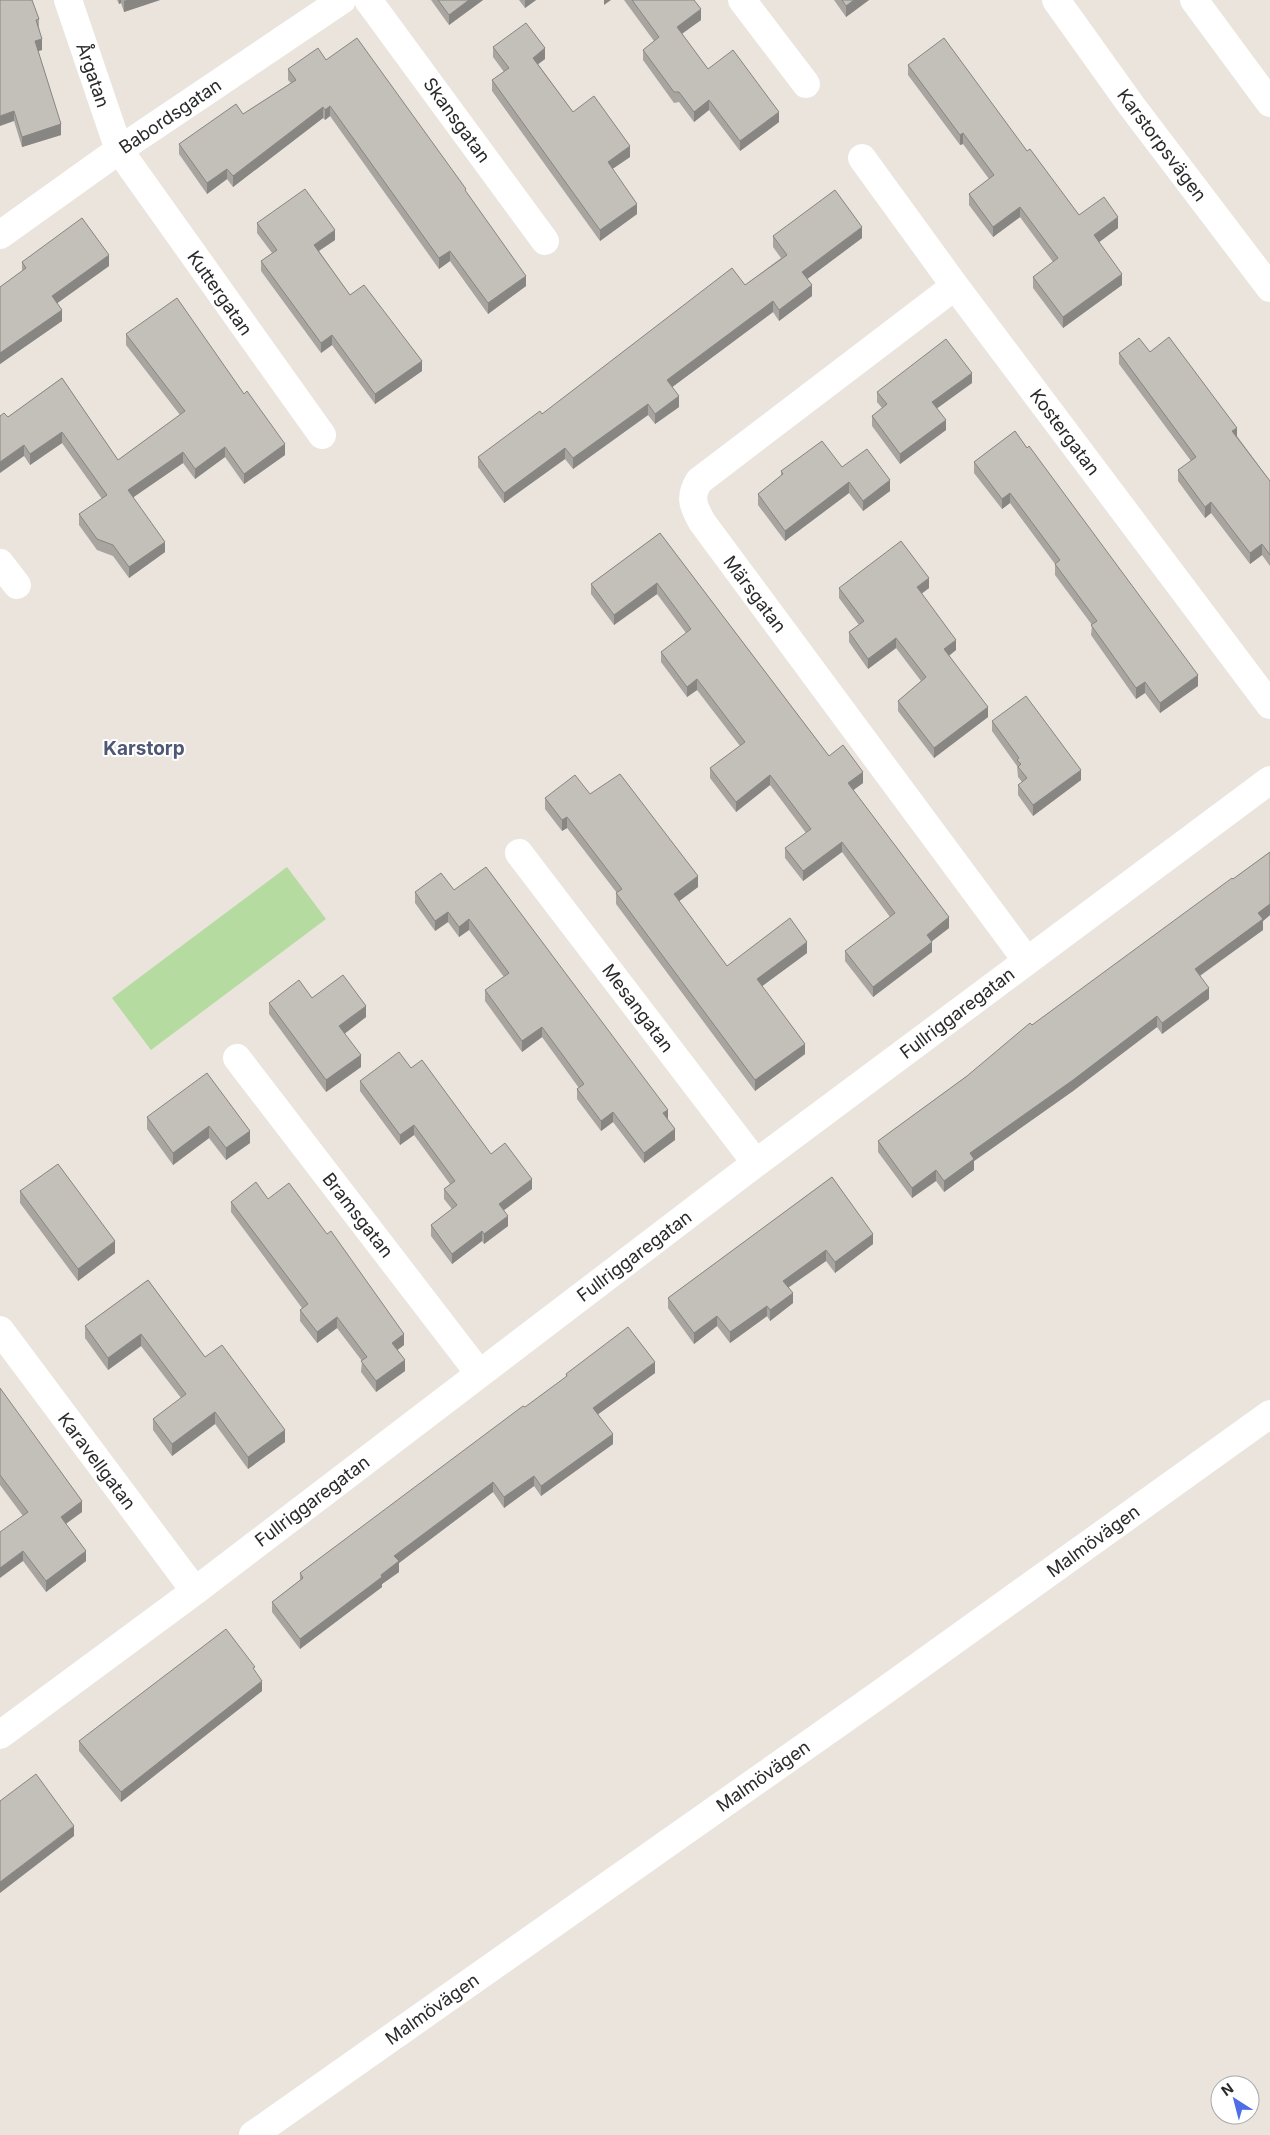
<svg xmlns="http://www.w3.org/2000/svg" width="1270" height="2135" font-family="Inter,sans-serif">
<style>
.green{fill:#b5dba0}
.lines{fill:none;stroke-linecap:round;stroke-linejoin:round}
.street{stroke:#fff;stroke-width:28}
.secondary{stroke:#fff;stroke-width:28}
.wall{fill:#a8a49f}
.shaded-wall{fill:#888682}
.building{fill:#c3bfb9;stroke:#888682}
.labels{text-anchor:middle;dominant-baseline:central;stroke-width:4;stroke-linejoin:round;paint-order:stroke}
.street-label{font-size:18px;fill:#2a2a2a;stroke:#fff}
.neighbourhood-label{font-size:19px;font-weight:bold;fill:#4f5776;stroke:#fff}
</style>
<rect width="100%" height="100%" fill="#eae4dd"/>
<path class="green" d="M 287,867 L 326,919 L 151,1050 L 112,998 Z"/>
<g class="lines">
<path class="street" d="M 68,0 L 119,150 L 322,435
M 368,0 L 545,241
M 742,0 L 806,84
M 1194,0 L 1270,103
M 862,158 L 955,286 L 1270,705
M 0,235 L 119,150 L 342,0
M 955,286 L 699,481 C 689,497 693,506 702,522 L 1027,961
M 0,563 L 17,585
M 519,853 L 756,1163
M 237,1058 L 479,1373
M 0,1330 L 195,1591
M 0,1735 L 195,1591 L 756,1163 L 1270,780"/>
<path class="secondary" d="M 1056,0 L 1131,105 L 1270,288
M 253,2135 L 877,1696 L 1270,1414"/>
</g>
<path class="wall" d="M 0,0 L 39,19 L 39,27 L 42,50 L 38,51 L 61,135 L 22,147 L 14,121 Z
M 117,0 L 160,0 L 124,12 L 121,3 L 119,4 Z
M 431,0 L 483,0 L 449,25 Z
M 519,0 L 536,0 L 525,8 Z
M 624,0 L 694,0 L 701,20 L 682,34 L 708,69 L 779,122 L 740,151 L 709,110 L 694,122 L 679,102 L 674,103 L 643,60 L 643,50 L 654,41 Z
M 834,0 L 869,0 L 846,17 Z
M 493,47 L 545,59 L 538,64 L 573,112 L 630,157 L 612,169 L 637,214 L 600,241 L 492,91 L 492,80 L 504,72 L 493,57 Z
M 326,60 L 466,193 L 526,286 L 488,314 L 450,261 L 439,269 L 330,116 L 325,120 L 323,118 L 233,187 L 227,179 L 207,194 L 179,154 L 179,144 L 243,114 L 291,83 L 288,80 L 288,69 Z
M 908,65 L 1027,151 L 1079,215 L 1118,228 L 1099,242 L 1122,285 L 1063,328 L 1033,288 L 1033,277 L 1053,262 L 1020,217 L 993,237 L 969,205 L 969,194 L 989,179 L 963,144 L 960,145 L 908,75 Z
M 257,223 L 335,240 L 319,251 L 350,295 L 422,371 L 375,404 L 332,345 L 321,353 L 261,271 L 261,261 L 272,253 L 257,233 Z
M 773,236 L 862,238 L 807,279 L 812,296 L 779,321 L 773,312 L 672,387 L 679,407 L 655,424 L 648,415 L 573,469 L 565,459 L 504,503 L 478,467 L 478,457 L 542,414 L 745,285 L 781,258 L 773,247 Z
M 22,262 L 109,266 L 57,303 L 62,321 L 0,364 L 0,287 L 22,271 Z
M 126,334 L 285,455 L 244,484 L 225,457 L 195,479 L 183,463 L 133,497 L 165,552 L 129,578 L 113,556 L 97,550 L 79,525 L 79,514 L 102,499 L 62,443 L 30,465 L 24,456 L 8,417 L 62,378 L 118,460 L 180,415 L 126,345 Z
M 1150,352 L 1237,436 L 1270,481 L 1270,566 L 1262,555 L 1250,564 L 1211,513 L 1205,518 L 1178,481 L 1178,470 L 1191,461 L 1119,364 L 1119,353 Z
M 972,383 L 937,408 L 946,430 L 900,464 L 872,426 L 872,416 L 882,408 L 877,402 L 877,392 Z
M 1015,431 L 1198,686 L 1160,713 L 1145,693 L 1136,699 L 1091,635 L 1092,625 L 1055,575 L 1055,564 L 1010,503 L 1002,509 L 974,473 L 974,462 Z
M 842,467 L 890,491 L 863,511 L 849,493 L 785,541 L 758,505 L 758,494 L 781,476 L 781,471 Z
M 660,533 L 829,756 L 863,783 L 853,790 L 949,928 L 932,941 L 932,952 L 873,997 L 845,961 L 845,951 L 890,917 L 842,852 L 803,881 L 785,858 L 785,848 L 806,833 L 770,785 L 736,812 L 710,778 L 710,768 L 740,746 L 697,690 L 687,697 L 661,662 L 661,652 L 686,633 L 657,594 L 614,625 L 591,594 L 591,584 Z
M 839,588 L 929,588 L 921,594 L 956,650 L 949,656 L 988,717 L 934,758 L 898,711 L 898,701 L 921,681 L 896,648 L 868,669 L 849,642 L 849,632 L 859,625 L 839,598 Z
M 992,721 L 1081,780 L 1033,816 L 1018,795 L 1018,785 L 1022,782 L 1018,777 L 1017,766 L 992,731 Z
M 590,794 L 698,887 L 679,901 L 727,966 L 807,953 L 762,986 L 805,1054 L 755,1091 L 616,904 L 616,893 L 617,893 L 567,828 L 562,831 L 545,809 L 545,798 Z
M 1270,852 L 1270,915 L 1263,921 L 1263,930 L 1200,976 L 1209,999 L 1162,1034 L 1157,1027 L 1073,1091 L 974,1161 L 974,1170 L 944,1192 L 936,1181 L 912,1198 L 878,1152 L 878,1141 L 967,1076 L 1032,1025 L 1233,879 Z
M 454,890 L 668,1119 L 675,1140 L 644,1163 L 613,1122 L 601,1131 L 577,1099 L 577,1089 L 579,1088 L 542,1037 L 522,1052 L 485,1001 L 485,990 L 504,977 L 469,930 L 459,937 L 448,922 L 435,931 L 415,903 L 415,892 Z
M 312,998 L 366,1017 L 344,1034 L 361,1067 L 326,1092 L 269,1014 L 269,1003 Z
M 411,1068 L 491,1154 L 532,1189 L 503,1210 L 508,1226 L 484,1244 L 482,1241 L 452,1264 L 431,1236 L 431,1225 L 452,1209 L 444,1199 L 444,1189 L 450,1184 L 414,1135 L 400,1145 L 360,1091 L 360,1081 Z
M 147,1117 L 250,1131 L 250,1143 L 226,1160 L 209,1138 L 173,1165 L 147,1129 Z
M 832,1177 L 873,1244 L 835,1273 L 826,1261 L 788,1288 L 793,1303 L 770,1321 L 767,1316 L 730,1343 L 717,1326 L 694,1344 L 668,1308 L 668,1298 Z
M 20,1191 L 115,1253 L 78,1281 L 20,1203 Z
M 268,1199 L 404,1345 L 397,1350 L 405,1371 L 376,1392 L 361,1372 L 362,1361 L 337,1328 L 317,1343 L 300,1321 L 300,1310 L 302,1308 L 231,1212 L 231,1202 Z
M 148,1280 L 205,1357 L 285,1442 L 248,1469 L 215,1424 L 172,1456 L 153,1430 L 153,1419 L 181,1398 L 141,1346 L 108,1370 L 85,1338 L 85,1326 Z
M 655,1373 L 598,1414 L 613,1444 L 541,1496 L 534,1486 L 504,1508 L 493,1492 L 399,1563 L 399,1572 L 382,1584 L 382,1587 L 300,1649 L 272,1612 L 272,1602 L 300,1580 L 300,1573 L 566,1378 L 566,1374 Z
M 0,1388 L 82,1512 L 66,1524 L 86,1561 L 46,1592 L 23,1561 L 23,1516 L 0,1485 Z
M 255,1671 L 262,1691 L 121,1802 L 79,1751 L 79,1741 Z"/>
<path class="shaded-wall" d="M 119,0 L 121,0 L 121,3 L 119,4 Z
M 127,0 L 160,0 L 124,12 L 124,1 Z
M 469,0 L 483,0 L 449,25 L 449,15 Z
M 525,0 L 536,0 L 525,8 Z
M 604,0 L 611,0 L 604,5 Z
M 854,0 L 869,0 L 846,17 L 846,6 Z
M 701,9 L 701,20 L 677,37 L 677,27 Z
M 42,39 L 42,50 L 35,52 L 35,41 Z
M 545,48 L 545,59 L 533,68 L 533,58 Z
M 709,100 L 709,110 L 694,122 L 694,112 Z
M 330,106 L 330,116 L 325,120 L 325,110 Z
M 323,107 L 323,118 L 233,187 L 233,176 Z
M 14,111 L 14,121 L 0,126 L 0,116 Z
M 779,112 L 779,122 L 740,151 L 740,141 Z
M 61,124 L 61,135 L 22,147 L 22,137 Z
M 963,133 L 963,144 L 960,145 L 960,135 Z
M 630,146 L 630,157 L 608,172 L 608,162 Z
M 227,169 L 227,179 L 207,194 L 207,183 Z
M 637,204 L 637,214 L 600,241 L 600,230 Z
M 1020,207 L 1020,217 L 993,237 L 993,227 Z
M 1118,217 L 1118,228 L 1094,246 L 1094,235 Z
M 862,227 L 862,238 L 802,283 L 802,272 Z
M 335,230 L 335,240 L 314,254 L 314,245 Z
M 450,251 L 450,261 L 439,269 L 439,258 Z
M 109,255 L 109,266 L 52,307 L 52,296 Z
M 1122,274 L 1122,285 L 1063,328 L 1063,317 Z
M 526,276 L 526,286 L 488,314 L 488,303 Z
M 812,285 L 812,296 L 779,321 L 779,310 Z
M 773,301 L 773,312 L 667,391 L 667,380 Z
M 62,310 L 62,321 L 0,364 L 0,353 Z
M 332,335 L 332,345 L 321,353 L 321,343 Z
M 422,361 L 422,371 L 375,404 L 375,394 Z
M 972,373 L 972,383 L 932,412 L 932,402 Z
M 679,396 L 679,407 L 655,424 L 655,414 Z
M 648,404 L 648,415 L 573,469 L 573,458 Z
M 946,420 L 946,430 L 900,464 L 900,454 Z
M 1237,428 L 1237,439 L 1232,431 Z
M 62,432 L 62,443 L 30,465 L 30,454 Z
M 285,444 L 285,455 L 244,484 L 244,474 Z
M 24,445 L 24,456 L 0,473 L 0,462 Z
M 225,447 L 225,457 L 195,479 L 195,469 Z
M 565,448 L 565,459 L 504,503 L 504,493 Z
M 183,452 L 183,463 L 128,501 L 128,490 Z
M 890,480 L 890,491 L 863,511 L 863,501 Z
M 849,482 L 849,493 L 785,541 L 785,531 Z
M 1010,493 L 1010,503 L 1002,509 L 1002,499 Z
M 1211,502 L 1211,513 L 1205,518 L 1205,507 Z
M 165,542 L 165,552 L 129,578 L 129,567 Z
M 1262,544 L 1262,555 L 1250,564 L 1250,553 Z
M 929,578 L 929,588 L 917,597 L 917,587 Z
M 657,583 L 657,594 L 614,625 L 614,615 Z
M 896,638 L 896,648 L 868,669 L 868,659 Z
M 956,640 L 956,650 L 944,659 L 944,649 Z
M 1198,675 L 1198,686 L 1160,713 L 1160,703 Z
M 697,679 L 697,690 L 687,697 L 687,687 Z
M 1145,682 L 1145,693 L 1136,699 L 1136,688 Z
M 988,707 L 988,717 L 934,758 L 934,748 Z
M 1081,770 L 1081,780 L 1033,816 L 1033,805 Z
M 863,772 L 863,783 L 848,794 L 848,783 Z
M 770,775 L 770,785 L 736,812 L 736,802 Z
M 567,817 L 567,828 L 562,831 L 562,820 Z
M 842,842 L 842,852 L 803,881 L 803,871 Z
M 698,876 L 698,887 L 674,905 L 674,894 Z
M 1270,904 L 1270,915 L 1263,921 L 1263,930 L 1195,979 L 1195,969 L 1258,913 Z
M 448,912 L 448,922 L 435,931 L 435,921 Z
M 949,917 L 949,928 L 927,945 L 927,935 Z
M 469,919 L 469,930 L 459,937 L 459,927 Z
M 807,942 L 807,953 L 757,990 L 757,979 Z
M 932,942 L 932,952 L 873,997 L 873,987 Z
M 1209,988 L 1209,999 L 1162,1034 L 1162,1023 Z
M 366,1006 L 366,1017 L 339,1038 L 339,1026 Z
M 1157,1016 L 1157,1027 L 1073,1091 L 974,1161 L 974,1170 L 944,1192 L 944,1181 L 970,1153 Z
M 542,1027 L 542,1037 L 522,1052 L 522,1041 Z
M 805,1044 L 805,1054 L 755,1091 L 755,1080 Z
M 361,1055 L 361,1067 L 326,1092 L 326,1080 Z
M 668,1110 L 668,1120 L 663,1113 Z
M 613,1112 L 613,1122 L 601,1131 L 601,1121 Z
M 414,1125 L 414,1135 L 400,1145 L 400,1135 Z
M 209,1126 L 209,1138 L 173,1165 L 173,1153 Z
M 675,1129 L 675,1140 L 644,1163 L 644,1153 Z
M 250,1131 L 250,1143 L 226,1160 L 226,1148 Z
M 936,1170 L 936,1181 L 912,1198 L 912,1188 Z
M 532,1179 L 532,1189 L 499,1214 L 499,1204 Z
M 508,1216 L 508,1226 L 484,1244 L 484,1234 Z
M 482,1231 L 482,1241 L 452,1264 L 452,1254 Z
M 873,1234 L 873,1244 L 835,1273 L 835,1262 Z
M 115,1241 L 115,1253 L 78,1281 L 78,1269 Z
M 826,1250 L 826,1261 L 783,1291 L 783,1281 Z
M 793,1293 L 793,1303 L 770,1321 L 770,1310 Z
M 767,1306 L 767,1316 L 730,1343 L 730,1332 Z
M 717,1316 L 717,1326 L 694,1344 L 694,1333 Z
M 337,1317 L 337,1328 L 317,1343 L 317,1332 Z
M 141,1334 L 141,1346 L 108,1370 L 108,1358 Z
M 404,1334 L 404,1345 L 392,1354 L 392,1343 Z
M 405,1360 L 405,1371 L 376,1392 L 376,1381 Z
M 655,1362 L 655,1373 L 593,1418 L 593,1408 Z
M 215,1412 L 215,1424 L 172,1456 L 172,1444 Z
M 285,1430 L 285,1442 L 248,1469 L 248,1457 Z
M 613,1434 L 613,1444 L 541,1496 L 541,1486 Z
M 534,1476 L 534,1486 L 504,1508 L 504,1497 Z
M 493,1482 L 493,1492 L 399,1563 L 399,1572 L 382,1584 L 382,1587 L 300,1649 L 300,1639 L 381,1575 L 394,1556 Z
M 82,1501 L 82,1512 L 61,1527 L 61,1517 Z
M 23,1551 L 23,1561 L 0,1578 L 0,1568 Z
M 86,1551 L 86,1561 L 46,1592 L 46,1581 Z
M 262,1681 L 262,1691 L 121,1802 L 121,1792 Z
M 74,1826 L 74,1836 L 0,1893 L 0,1882 Z"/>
<path class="building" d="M 0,0 L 32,0 L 39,19 L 36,20 L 42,39 L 35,41 L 61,124 L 22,137 L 14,111 L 0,116 Z
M 438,0 L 469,0 L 449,15 Z
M 632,0 L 694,0 L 701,9 L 677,27 L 708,69 L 733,50 L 779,112 L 740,141 L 709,100 L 694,112 L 679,92 L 674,92 L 643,50 L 659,37 Z
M 842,0 L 854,0 L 846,6 Z
M 526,23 L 545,48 L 533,58 L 573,112 L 594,96 L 630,146 L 608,162 L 637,204 L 600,230 L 492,80 L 509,68 L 493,47 Z
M 357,38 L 466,189 L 465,190 L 526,276 L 488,303 L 450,251 L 439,258 L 330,106 L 325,110 L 323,107 L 233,176 L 227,169 L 207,183 L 179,144 L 236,104 L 243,114 L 296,80 L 288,69 L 318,48 L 326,60 Z
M 944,38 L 1027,151 L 1030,149 L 1079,215 L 1104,197 L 1118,217 L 1094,235 L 1122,274 L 1063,317 L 1033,277 L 1058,258 L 1020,207 L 993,227 L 969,194 L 994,175 L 963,133 L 960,135 L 908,65 Z
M 305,189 L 335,230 L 314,245 L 350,295 L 364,285 L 422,361 L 375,394 L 332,335 L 321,343 L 261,261 L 277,250 L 257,223 Z
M 835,190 L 862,227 L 802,272 L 812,285 L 779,310 L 773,301 L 667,380 L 679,396 L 655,414 L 648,404 L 573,458 L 565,448 L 504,493 L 478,457 L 540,411 L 542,414 L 732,268 L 745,285 L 787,255 L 773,236 Z
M 82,218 L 109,255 L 52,296 L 62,310 L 0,353 L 0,287 L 26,268 L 22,262 Z
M 177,298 L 244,394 L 247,391 L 285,444 L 244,474 L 225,447 L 195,469 L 183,452 L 128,490 L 165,542 L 129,567 L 113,545 L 97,539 L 79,514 L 107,495 L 62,432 L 30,454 L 24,445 L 0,462 L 0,416 L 4,413 L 8,417 L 62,378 L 118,460 L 185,411 L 126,334 Z
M 1169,337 L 1237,428 L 1232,431 L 1270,481 L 1270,555 L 1262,544 L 1250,553 L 1211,502 L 1205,507 L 1178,470 L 1196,457 L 1119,353 L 1139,338 L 1150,352 Z
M 946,339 L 972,373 L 932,402 L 946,420 L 900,454 L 872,416 L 887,404 L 877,392 Z
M 1015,431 L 1027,448 L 1029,446 L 1198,675 L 1160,703 L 1145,682 L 1136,688 L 1091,625 L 1097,621 L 1055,564 L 1060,560 L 1010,493 L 1002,499 L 974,462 Z
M 822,441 L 842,467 L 867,449 L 890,480 L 863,501 L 849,482 L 785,531 L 758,494 L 783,474 L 781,471 Z
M 660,533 L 829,756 L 843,745 L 863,772 L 848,783 L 949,917 L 927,935 L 932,942 L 873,987 L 845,951 L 895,913 L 842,842 L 803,871 L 785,848 L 811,829 L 770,775 L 736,802 L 710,768 L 745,742 L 697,679 L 687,687 L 661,652 L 691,629 L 657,583 L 614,615 L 591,584 Z
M 901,541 L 929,578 L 917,587 L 956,640 L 944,649 L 988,707 L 934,748 L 898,701 L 926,677 L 896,638 L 868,659 L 849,632 L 864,621 L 839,588 Z
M 1026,696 L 1081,770 L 1033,805 L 1018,785 L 1027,778 L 1018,767 L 1021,764 L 1017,760 L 1019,758 L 992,721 Z
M 620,774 L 698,876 L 674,894 L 727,966 L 790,918 L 807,942 L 757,979 L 805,1044 L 755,1080 L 616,893 L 622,889 L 567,817 L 562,820 L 545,798 L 575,775 L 590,794 Z
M 1270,852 L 1270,904 L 1258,913 L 1263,919 L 1195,969 L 1209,988 L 1162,1023 L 1157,1016 L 1073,1080 L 970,1153 L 974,1159 L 944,1181 L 936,1170 L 912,1188 L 878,1141 L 967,1076 L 1030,1023 L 1032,1025 L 1232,878 L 1233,879 Z
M 486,867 L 668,1110 L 663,1113 L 675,1129 L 644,1153 L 613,1112 L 601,1121 L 577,1089 L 584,1084 L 542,1027 L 522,1041 L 485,990 L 509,973 L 469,919 L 459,927 L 448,912 L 435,921 L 415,892 L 441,873 L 454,890 Z
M 343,975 L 366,1006 L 339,1026 L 361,1055 L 326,1080 L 269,1003 L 299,980 L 312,998 Z
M 399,1052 L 411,1068 L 422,1060 L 491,1154 L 505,1143 L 532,1179 L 499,1204 L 508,1216 L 484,1234 L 482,1231 L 452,1254 L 431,1225 L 457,1205 L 444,1189 L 455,1181 L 414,1125 L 400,1135 L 360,1081 Z
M 207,1073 L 250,1131 L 226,1148 L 209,1126 L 173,1153 L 147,1117 Z
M 58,1164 L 115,1241 L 78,1269 L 20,1191 Z
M 832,1177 L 873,1234 L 835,1262 L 826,1250 L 783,1281 L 793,1293 L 770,1310 L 767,1306 L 730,1332 L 717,1316 L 694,1333 L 668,1298 Z
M 256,1182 L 268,1199 L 289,1183 L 327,1234 L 331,1231 L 404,1334 L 392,1343 L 405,1360 L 376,1381 L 361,1361 L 367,1357 L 337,1317 L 317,1332 L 300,1310 L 308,1304 L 231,1202 Z
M 148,1280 L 205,1357 L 222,1345 L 285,1430 L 248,1457 L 215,1412 L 172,1444 L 153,1419 L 186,1394 L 141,1334 L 108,1358 L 85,1326 Z
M 628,1327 L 655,1362 L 593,1408 L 613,1434 L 541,1486 L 534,1476 L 504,1497 L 493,1482 L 394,1556 L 399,1561 L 381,1575 L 382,1577 L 300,1639 L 272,1602 L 303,1578 L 300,1573 L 523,1406 L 525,1407 L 567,1376 L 566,1374 Z
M 0,1388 L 82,1501 L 61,1517 L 86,1551 L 46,1581 L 23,1551 L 0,1568 L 0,1532 L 28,1512 L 0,1475 Z
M 226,1629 L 255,1667 L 253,1668 L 262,1681 L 121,1792 L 79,1741 Z
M 36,1774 L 74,1826 L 0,1882 L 0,1801 Z"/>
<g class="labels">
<g class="street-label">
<text transform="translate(93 75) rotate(71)">Årgatan</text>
<text transform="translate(170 116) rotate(-34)">Babordsgatan</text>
<text transform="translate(457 120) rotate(54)">Skansgatan</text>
<text transform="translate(1162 145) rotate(53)">Karstorpsvägen</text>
<text transform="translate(220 293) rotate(55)">Kuttergatan</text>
<text transform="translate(1065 432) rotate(53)">Kostergatan</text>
<text transform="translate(755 594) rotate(53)">Märsgatan</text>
<text transform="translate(638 1008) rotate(53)">Mesangatan</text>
<text transform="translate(957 1013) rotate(-37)">Fullriggaregatan</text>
<text transform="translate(358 1215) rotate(52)">Bramsgatan</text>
<text transform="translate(634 1256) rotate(-37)">Fullriggaregatan</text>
<text transform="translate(97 1461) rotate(53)">Karavellgatan</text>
<text transform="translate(312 1501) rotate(-37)">Fullriggaregatan</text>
<text transform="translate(1093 1541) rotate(-36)">Malmövägen</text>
<text transform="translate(763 1776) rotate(-35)">Malmövägen</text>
<text transform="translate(432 2009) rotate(-35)">Malmövägen</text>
</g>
<g class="neighbourhood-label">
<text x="144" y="748">Karstorp</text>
</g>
</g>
<g transform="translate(1235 2100) rotate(324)"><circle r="24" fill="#ffffff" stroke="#aaaaaa"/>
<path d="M0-4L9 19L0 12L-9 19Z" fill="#4e6ee6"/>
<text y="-8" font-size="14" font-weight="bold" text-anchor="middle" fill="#2a2a2a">N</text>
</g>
</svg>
